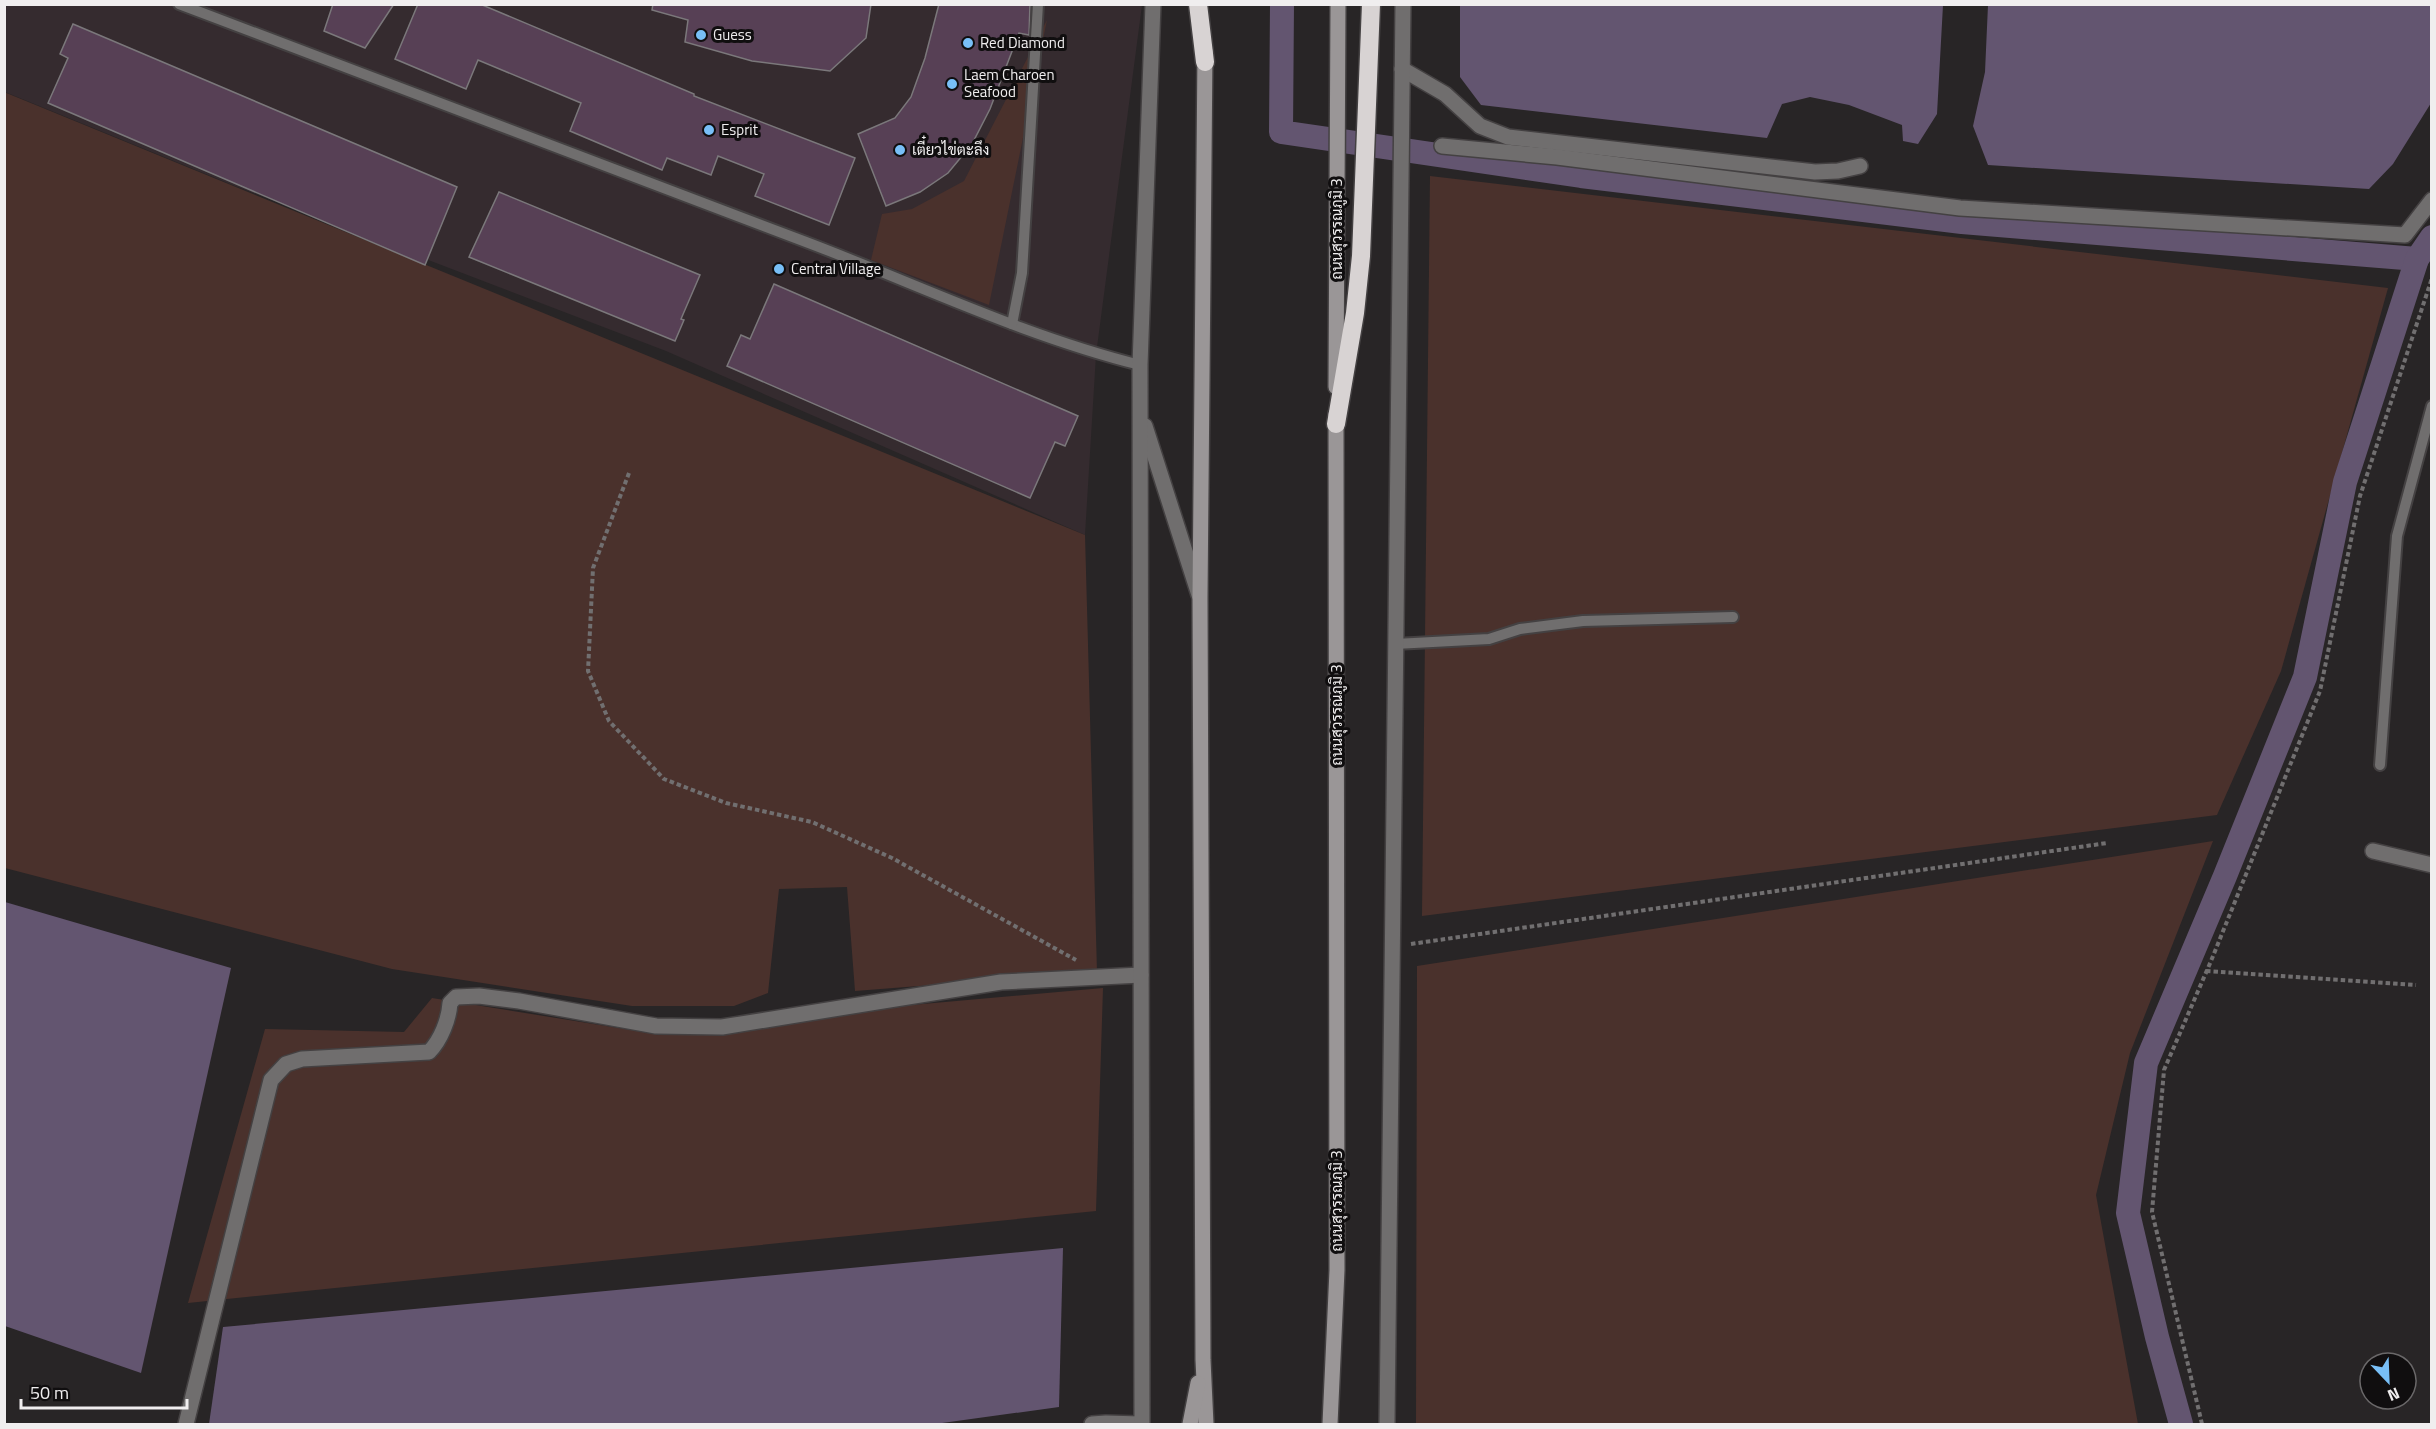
<svg xmlns="http://www.w3.org/2000/svg" width="2436" height="1429" viewBox="0 0 2436 1429" font-family="'Titillium Web',Sarabun,sans-serif">
  <style>
    .built { fill: #352b2f }
    .green { fill: #4a312c }
    .water { fill: #635570 }
    .lines { fill: none; stroke-linecap: round; stroke-linejoin: round }
    .canal { stroke: #635570; stroke-width: 24 }
    .building { fill: #574055; stroke: #7b787b; stroke-width: 1.5 }
    .service-casing { stroke: #444142; stroke-width: 14 }
    .minor-casing { stroke: #444142; stroke-width: 18 }
    .secondary-casing { stroke: #444142; stroke-width: 18 }
    .motorway-casing { stroke: #444142; stroke-width: 21 }
    .path { stroke: #716f70; stroke-width: 4; stroke-dasharray: 4.5 3; stroke-linecap: butt }
    .service { stroke: #706e6e; stroke-width: 10 }
    .minor { stroke: #706e6e; stroke-width: 15 }
    .secondary { stroke: #9a9697; stroke-width: 15 }
    .motorway { stroke: #d8d3d3; stroke-width: 18 }
    .poi-dot { fill: #78bff7; stroke: #100e0f; stroke-width: 2 }
    .labels { text-anchor: middle; stroke-width: 6; stroke-linejoin: round; paint-order: stroke }
    .poi-label { font-size: 15px; fill: #f0eeef; stroke: #100e0f; text-anchor: start }
    .street-label { font-size: 15px; fill: #f0eeef; stroke: #100e0f }
  </style>
  <rect width="100%" height="100%" fill="#282526"/>
  <polygon class="built" points="4,5 1142,5 1096,355 1085,535 666,351 235,186 5,92"/>
  <g class="green">
    <polygon points="1047,20 989,305 871,260 882,214 912,209 964,181"/>
    <polygon points="4,92 1085,535 1097,972 855,991 847,887 779,889 768,993 734,1006 632,1006 392,969 5,868"/>
    <polygon points="1430,176 2388,288 2281,671 2217,815 1422,916"/>
    <polygon points="2213,841 2130,1053 2096,1195 2138,1424 1416,1424 1417,966"/>
    <polygon points="1103,988 1096,1211 188,1303 265,1029 404,1032 432,998 631,1030"/>
  </g>
  <g class="water">
    <polygon points="1460,5 1943,5 1937,114 1918,144 1903,141 1902,125 1849,105 1810,97 1782,104 1767,138 1481,105 1460,77"/>
    <polygon points="1988,5 2431,5 2431,103 2393,164 2369,189 1988,165 1973,126 1985,72"/>
    <polygon points="5,902 231,968 141,1373 5,1326"/>
    <polygon points="1063,1248 1059,1407 935,1424 209,1424 223,1327"/>
  </g>
  <g class="lines">
    <g class="canal">
      <polyline points="1282,4 1281,132 1581,176 1962,222 2417,259"/>
      <polyline points="2181,1424 2157,1337 2128,1213 2146,1063 2225,876 2305,677 2345,482 2417,259 2432,237"/>
    </g>
  </g>
  <g class="building">
    <polygon points="333,4 394,4 365,48 324,31"/>
    <polygon points="418,4 480,4 694,94 694,96 855,158 829,225 755,196 764,174 718,156 711,175 667,158 662,170 570,131 581,103 478,60 466,89 395,59"/>
    <polygon points="653,4 871,4 866,38 830,71 752,61 685,42 688,20 652,10"/>
    <polygon points="939,4 1030,4 1029,35 1019,33 990,109 972,144 948,173 920,192 886,206 858,134 895,118 911,97 925,58"/>
    <polygon points="73,24 457,187 425,265 48,103 68,58 60,54"/>
    <polygon points="499,192 700,275 681,319 684,320 675,341 469,257"/>
    <polygon points="774,284 1078,416 1065,446 1055,442 1030,498 727,366 741,335 750,339"/>
  </g>
  <g class="lines">
    <defs>
      <g id="service">
        <path d="M179,4C388,84 597,162 806,242C917,284 1024,336 1140,365"/>
        <polyline points="1012,324 1022,273 1038,4"/>
        <polyline points="1395,644 1489,639 1520,629 1583,621 1733,617"/>
        <polyline points="2380,765 2397,536 2432,406"/>
      </g>
      <g id="minor">
        <polyline points="1402,69 1445,94 1480,126 1508,137 1815,172 1838,171 1860,166"/>
        <polyline points="1442,146 1557,157 1960,208 2405,235 2432,200"/>
        <polyline points="1145,426 1199,595"/>
        <polyline points="2373,851 2432,865"/>
        <path d="M186,1424L271,1080L286,1064L302,1059L429,1052C441,1040 449,1019 450,1003L456,997L479,996L519,1001L656,1026L722,1027L1001,982L1141,975"/>
        <polyline points="1092,1424 1106,1423 1140,1424"/>
        <polyline points="1142,1424 1140,365 1153,4"/>
        <polyline points="1387,1424 1403,4"/>
      </g>
      <g id="secondary">
        <polyline points="1205,51 1200,598 1203,1360 1206,1424"/>
        <polyline points="1336,387 1338,4"/>
        <polyline points="1190,1424 1198,1383"/>
        <polyline points="1330,1424 1337,1270 1336,414"/>
      </g>
      <g id="motorway">
        <polyline points="1198,4 1205,62"/>
        <polyline points="1336,424 1355,313 1361,256 1371,4"/>
      </g>
    </defs>
    <use href="#service" class="service-casing"/>
    <use href="#minor" class="minor-casing"/>
    <use href="#secondary" class="secondary-casing"/>
    <use href="#motorway" class="motorway-casing"/>
    <g class="path">
      <polyline points="629,473 593,568 588,671 609,721 664,779 726,803 812,822 892,858 1076,960"/>
      <polyline points="1411,944 2107,843"/>
      <polyline points="2206,971 2416,985"/>
      <polyline points="2202,1424 2152,1212 2164,1070 2211,961 2320,691 2360,496 2432,278"/>
    </g>
    <use href="#service" class="service"/>
    <use href="#minor" class="minor"/>
    <use href="#secondary" class="secondary"/>
    <use href="#motorway" class="motorway"/>
  </g>
  <g class="poi-dot">
    <circle cx="701" cy="35" r="6"/>
    <circle cx="968" cy="43" r="6"/>
    <circle cx="952" cy="84" r="6"/>
    <circle cx="709" cy="130" r="6"/>
    <circle cx="900" cy="150" r="6"/>
    <circle cx="779" cy="269" r="6"/>
  </g>
  <g class="labels">
    <g class="poi-label">
      <text x="713" y="40">Guess</text>
      <text x="980" y="48">Red Diamond</text>
      <text x="964" y="80">Laem Charoen<tspan x="964" dy="17">Seafood</tspan></text>
      <text x="721" y="135">Esprit</text>
      <text x="912" y="155">เตี๋ยวไข่ตะลึง</text>
      <text x="791" y="274">Central Village</text>
    </g>
    <g class="street-label">
      <text transform="translate(1337 229) rotate(-90)" y="5">ถนนสุวรรณภูมิ 3</text>
      <text transform="translate(1337 715) rotate(-90)" y="5">ถนนสุวรรณภูมิ 3</text>
      <text transform="translate(1337 1201) rotate(-90)" y="5">ถนนสุวรรณภูมิ 3</text>
    </g>
  </g>
  <rect width="2436" height="1429" fill="none" stroke="#f0eeef" stroke-width="12"/>
  <g transform="translate(2388 1381) rotate(157)"><circle r="28" fill="#100e0f" stroke="#6a6869" stroke-width="1.5"/>
  <path d="M0-4.5L10 22L0 15L-10 22Z" fill="#78bff7"/>
  <text y="-9" font-size="16" font-weight="bold" text-anchor="middle" fill="#f0eeef">N</text>
  </g>
  <path d="M21 1399v9h166v-9" fill="none" stroke="#f0eeef" stroke-width="3"/>
  <text x="30" y="1399" font-size="18" fill="#f0eeef" stroke="#100e0f" stroke-width="4.5" paint-order="stroke">50 m</text>
</svg>
